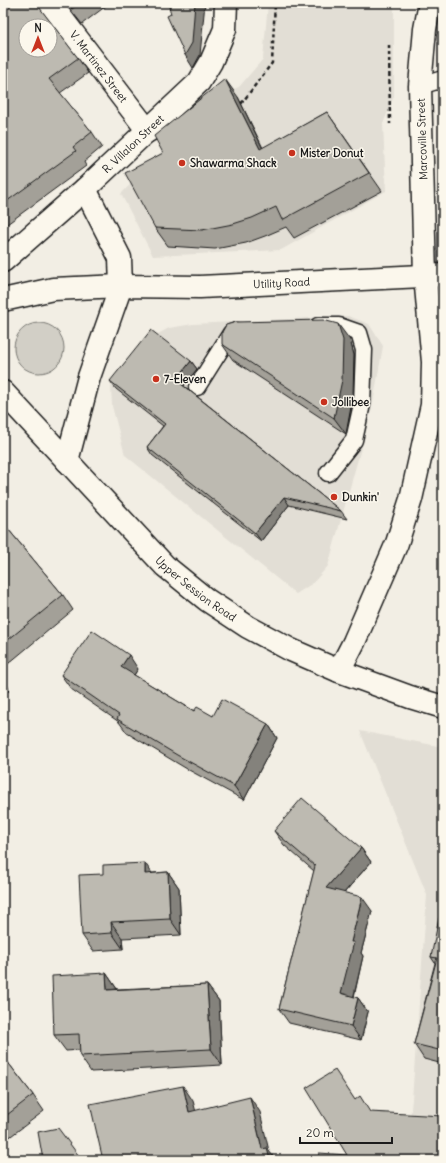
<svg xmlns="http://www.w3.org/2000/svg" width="446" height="1163" viewBox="0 0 446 1163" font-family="Delius,sans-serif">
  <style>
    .built { fill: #e2ded5 }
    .grass { fill: #d2cfc6; stroke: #777671 }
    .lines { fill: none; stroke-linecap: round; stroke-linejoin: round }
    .service-casing { stroke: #1c1c1c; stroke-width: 19 }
    .minor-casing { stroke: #1c1c1c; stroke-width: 25 }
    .primary-casing { stroke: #1c1c1c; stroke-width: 25 }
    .path { stroke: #1c1c1c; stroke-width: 2.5; stroke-dasharray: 4 3; stroke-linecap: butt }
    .service { stroke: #fbf7ec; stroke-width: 16 }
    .minor { stroke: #fbf7ec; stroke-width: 22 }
    .primary { stroke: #fbf7ec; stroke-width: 22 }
    .wall { fill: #a3a098; stroke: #1c1c1c }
    .shaded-wall { fill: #84827c; stroke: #1c1c1c }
    .building { fill: #bdbab1; stroke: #1c1c1c; fill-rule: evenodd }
    .poi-dot { fill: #c8321e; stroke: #fbf7ec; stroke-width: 1.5 }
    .labels { text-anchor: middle; stroke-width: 3; stroke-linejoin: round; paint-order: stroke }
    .street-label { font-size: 11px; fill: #1c1c1c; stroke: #fbf7ec }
    .poi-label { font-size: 11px; font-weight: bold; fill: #1c1c1c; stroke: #fbf7ec; text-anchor: start }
  </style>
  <rect width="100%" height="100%" fill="#f2eee4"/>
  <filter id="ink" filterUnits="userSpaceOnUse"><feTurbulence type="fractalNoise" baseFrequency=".025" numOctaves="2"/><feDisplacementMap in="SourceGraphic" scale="8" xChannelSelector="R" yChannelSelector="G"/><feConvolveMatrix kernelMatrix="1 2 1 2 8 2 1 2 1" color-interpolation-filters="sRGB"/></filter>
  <g filter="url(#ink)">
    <g class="built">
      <polygon points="268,3 394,3 394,96 383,124 386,191 281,250 153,256 121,194 214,97 239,87 263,59"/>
      <polygon points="348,316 369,324 383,346 372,409 328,566 313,583 296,594 125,455 112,406 111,386 145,341 169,328 193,324"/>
      <polygon points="360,731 443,747 443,1160 406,1160 412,1099 427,895"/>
    </g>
    <circle class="grass" cx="39" cy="348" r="25"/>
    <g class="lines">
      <defs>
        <g id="service">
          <polyline points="420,86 443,79"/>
          <polyline points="318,326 339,326 359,333 364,350 362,404 354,440 328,473"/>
          <polyline points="197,387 231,333 237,331"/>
        </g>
        <g id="minor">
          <path id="s1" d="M50,3L148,131"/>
          <path id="s2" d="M3,261L85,189L199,82L211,62L225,29L226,3"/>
          <path id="s3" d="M3,300L53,289L121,286L200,287L443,275"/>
          <polyline points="67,461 89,377 121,286 120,258 85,189"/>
          <polyline points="339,671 354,642 397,543 411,499 432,405 433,362 425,276 420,86 425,29 430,3"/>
        </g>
        <g id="primary">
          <path id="s4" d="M3,392L165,566L207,600L248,627L291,650L339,671L410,697L443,707"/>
        </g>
      </defs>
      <use href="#service" class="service-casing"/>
      <use href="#minor" class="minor-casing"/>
      <use href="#primary" class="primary-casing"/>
      <g class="path">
        <polyline points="389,45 390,124"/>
        <polyline points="241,104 272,63 275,3"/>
      </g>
      <use href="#service" class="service"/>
      <use href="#minor" class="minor"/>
      <use href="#primary" class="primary"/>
    </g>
    <g class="wall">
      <polygon points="65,3 110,3 82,24"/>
      <polygon points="3,11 78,58 88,73 60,93 92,132 102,147 84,162 86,166 3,227"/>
      <polygon points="238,97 263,148 327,112 382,191 294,238 286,227 265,236 246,243 215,249 168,246 155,228 163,153"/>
      <polygon points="350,340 354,355 353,396 346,434 233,360 222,344"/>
      <polygon points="191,361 197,369 184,386 341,511 347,519 289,505 261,541 152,455 147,447 163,426 116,389 110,381"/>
      <polygon points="3,523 63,595 73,610 3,668"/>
      <polygon points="138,669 134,675 194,711 213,716 268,724 277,738 244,800 187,769 127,733 119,722 71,689 61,675"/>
      <polygon points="3,670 9,691 3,693"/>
      <polygon points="274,831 361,848 371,862 344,893 372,911 361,953 363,956 354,997 358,998 368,1012 361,1040 289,1023 279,1009 314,871 284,845"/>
      <polygon points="168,872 179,888 181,935 122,938 123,949 93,951 82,935 152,873"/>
      <polygon points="443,919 443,1064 424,1059 414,1044 435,963 431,957"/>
      <polygon points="106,973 117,989 207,985 219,1001 222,1065 91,1072 80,1056 80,1050 66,1051 54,1035"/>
      <polygon points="3,1056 33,1095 44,1111 3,1142"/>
    </g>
    <g class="shaded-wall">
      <polygon points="195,3 205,3 200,55 193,68 185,55"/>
      <polygon points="225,79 238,97 272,168 260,149"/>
      <polygon points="338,324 350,340 354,355 353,396 346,434 334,418"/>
      <polygon points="191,361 197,369 182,388 176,380"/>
      <polygon points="284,497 289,505 261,541 255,533"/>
      <polygon points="129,655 138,669 130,681 121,667"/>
      <polygon points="3,670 9,691 3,682"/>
      <polygon points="268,724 277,738 244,800 234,786"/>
      <polygon points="361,848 371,862 336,902 326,888"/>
      <polygon points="145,863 156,879 145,874"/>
      <polygon points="168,872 179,888 181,935 170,919"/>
      <polygon points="362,897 372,911 361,953 363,956 351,1008 341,993 351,942"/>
      <polygon points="111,922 122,938 123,949 112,933"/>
      <polygon points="106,973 117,989 107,990"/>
      <polygon points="207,985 219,1001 222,1065 211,1049"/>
      <polygon points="358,998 368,1012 361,1040 351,1026"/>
      <polygon points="183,1086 193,1101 200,1127 189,1112"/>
      <polygon points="250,1097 260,1112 269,1151 276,1160 270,1160 262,1149"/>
    </g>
    <g class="building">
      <path d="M14,3H36L78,58L49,79L92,132L73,147L76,151L3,204V11ZM26,26H50V50H26Z"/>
      <polygon points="67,3 80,3 72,9"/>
      <polygon points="168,3 195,3 192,43 185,55 167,16 171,14"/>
      <polygon points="225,79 260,149 327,112 369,173 282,220 276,207 252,218 233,224 202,230 155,228 125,173 163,153 154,136"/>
      <polygon points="323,320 338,324 343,340 342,380 334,418 222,344 222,332 226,325 236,322"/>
      <polygon points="151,330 191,361 176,380 341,511 284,497 255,533 147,447 165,424 110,381"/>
      <polygon points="3,523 63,595 3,644"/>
      <polygon points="92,630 129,655 121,667 194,711 197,707 213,716 222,699 268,724 234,786 177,755 117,719 119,715 61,675"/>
      <polygon points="302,798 361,848 326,888 362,897 351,942 354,942 341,993 358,998 351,1026 279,1009 315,866 274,831"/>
      <polygon points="145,863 145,874 168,872 170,919 111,922 112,933 82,935 79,875 103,874 103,865"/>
      <polygon points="439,918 443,919 443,1051 414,1044 437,958 431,957"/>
      <polygon points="106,973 107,990 207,985 211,1049 80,1056 79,1034 54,1035 52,976"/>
      <polygon points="3,1056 33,1095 3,1118"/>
      <polygon points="335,1070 355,1100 360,1096 370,1112 443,1116 443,1160 318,1160 319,1153 347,1155 306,1088"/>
      <polygon points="183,1086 189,1112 250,1097 262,1149 267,1148 270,1160 103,1160 90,1104"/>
      <polygon points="58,1128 82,1160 43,1160 38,1132"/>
    </g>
  </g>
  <g class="poi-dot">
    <circle cx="292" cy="153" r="4"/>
    <circle cx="182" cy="163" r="4"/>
    <circle cx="156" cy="379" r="4"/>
    <circle cx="324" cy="402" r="4"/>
    <circle cx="334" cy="497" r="4"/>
  </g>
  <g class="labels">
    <g class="street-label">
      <text dy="4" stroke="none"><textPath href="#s1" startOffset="80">V. Martinez Street</textPath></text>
      <text transform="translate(422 139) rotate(-92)" y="4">Marcoville Street</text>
      <text dy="4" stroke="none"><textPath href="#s2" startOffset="175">R. Villalon Street</textPath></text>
      <text dy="4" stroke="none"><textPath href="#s3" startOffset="280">Utility Road</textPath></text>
      <text dy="4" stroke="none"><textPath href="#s4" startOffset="276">Upper Session Road</textPath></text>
    </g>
    <g class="poi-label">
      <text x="300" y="157">Mister Donut</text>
      <text x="190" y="167">Shawarma Shack</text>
      <text x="164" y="383">7-Eleven</text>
      <text x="332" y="406">Jollibee</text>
      <text x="342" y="501">Dunkin'</text>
    </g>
  </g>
  <rect width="446" height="1163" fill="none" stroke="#fbf7ec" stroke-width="16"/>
  <rect x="8" y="8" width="430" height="1147" fill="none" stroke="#1c1c1c" stroke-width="1.5" filter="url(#ink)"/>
  <g transform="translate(38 38)"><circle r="19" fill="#fbf7ec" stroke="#a29f99"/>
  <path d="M0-3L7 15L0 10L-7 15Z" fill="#c8321e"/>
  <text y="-6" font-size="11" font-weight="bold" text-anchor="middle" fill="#1c1c1c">N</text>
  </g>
  <path d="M300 1137v6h92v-6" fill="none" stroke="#1c1c1c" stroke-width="2"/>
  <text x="306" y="1137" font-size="12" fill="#1c1c1c" stroke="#fbf7ec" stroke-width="3" paint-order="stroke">20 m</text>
</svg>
